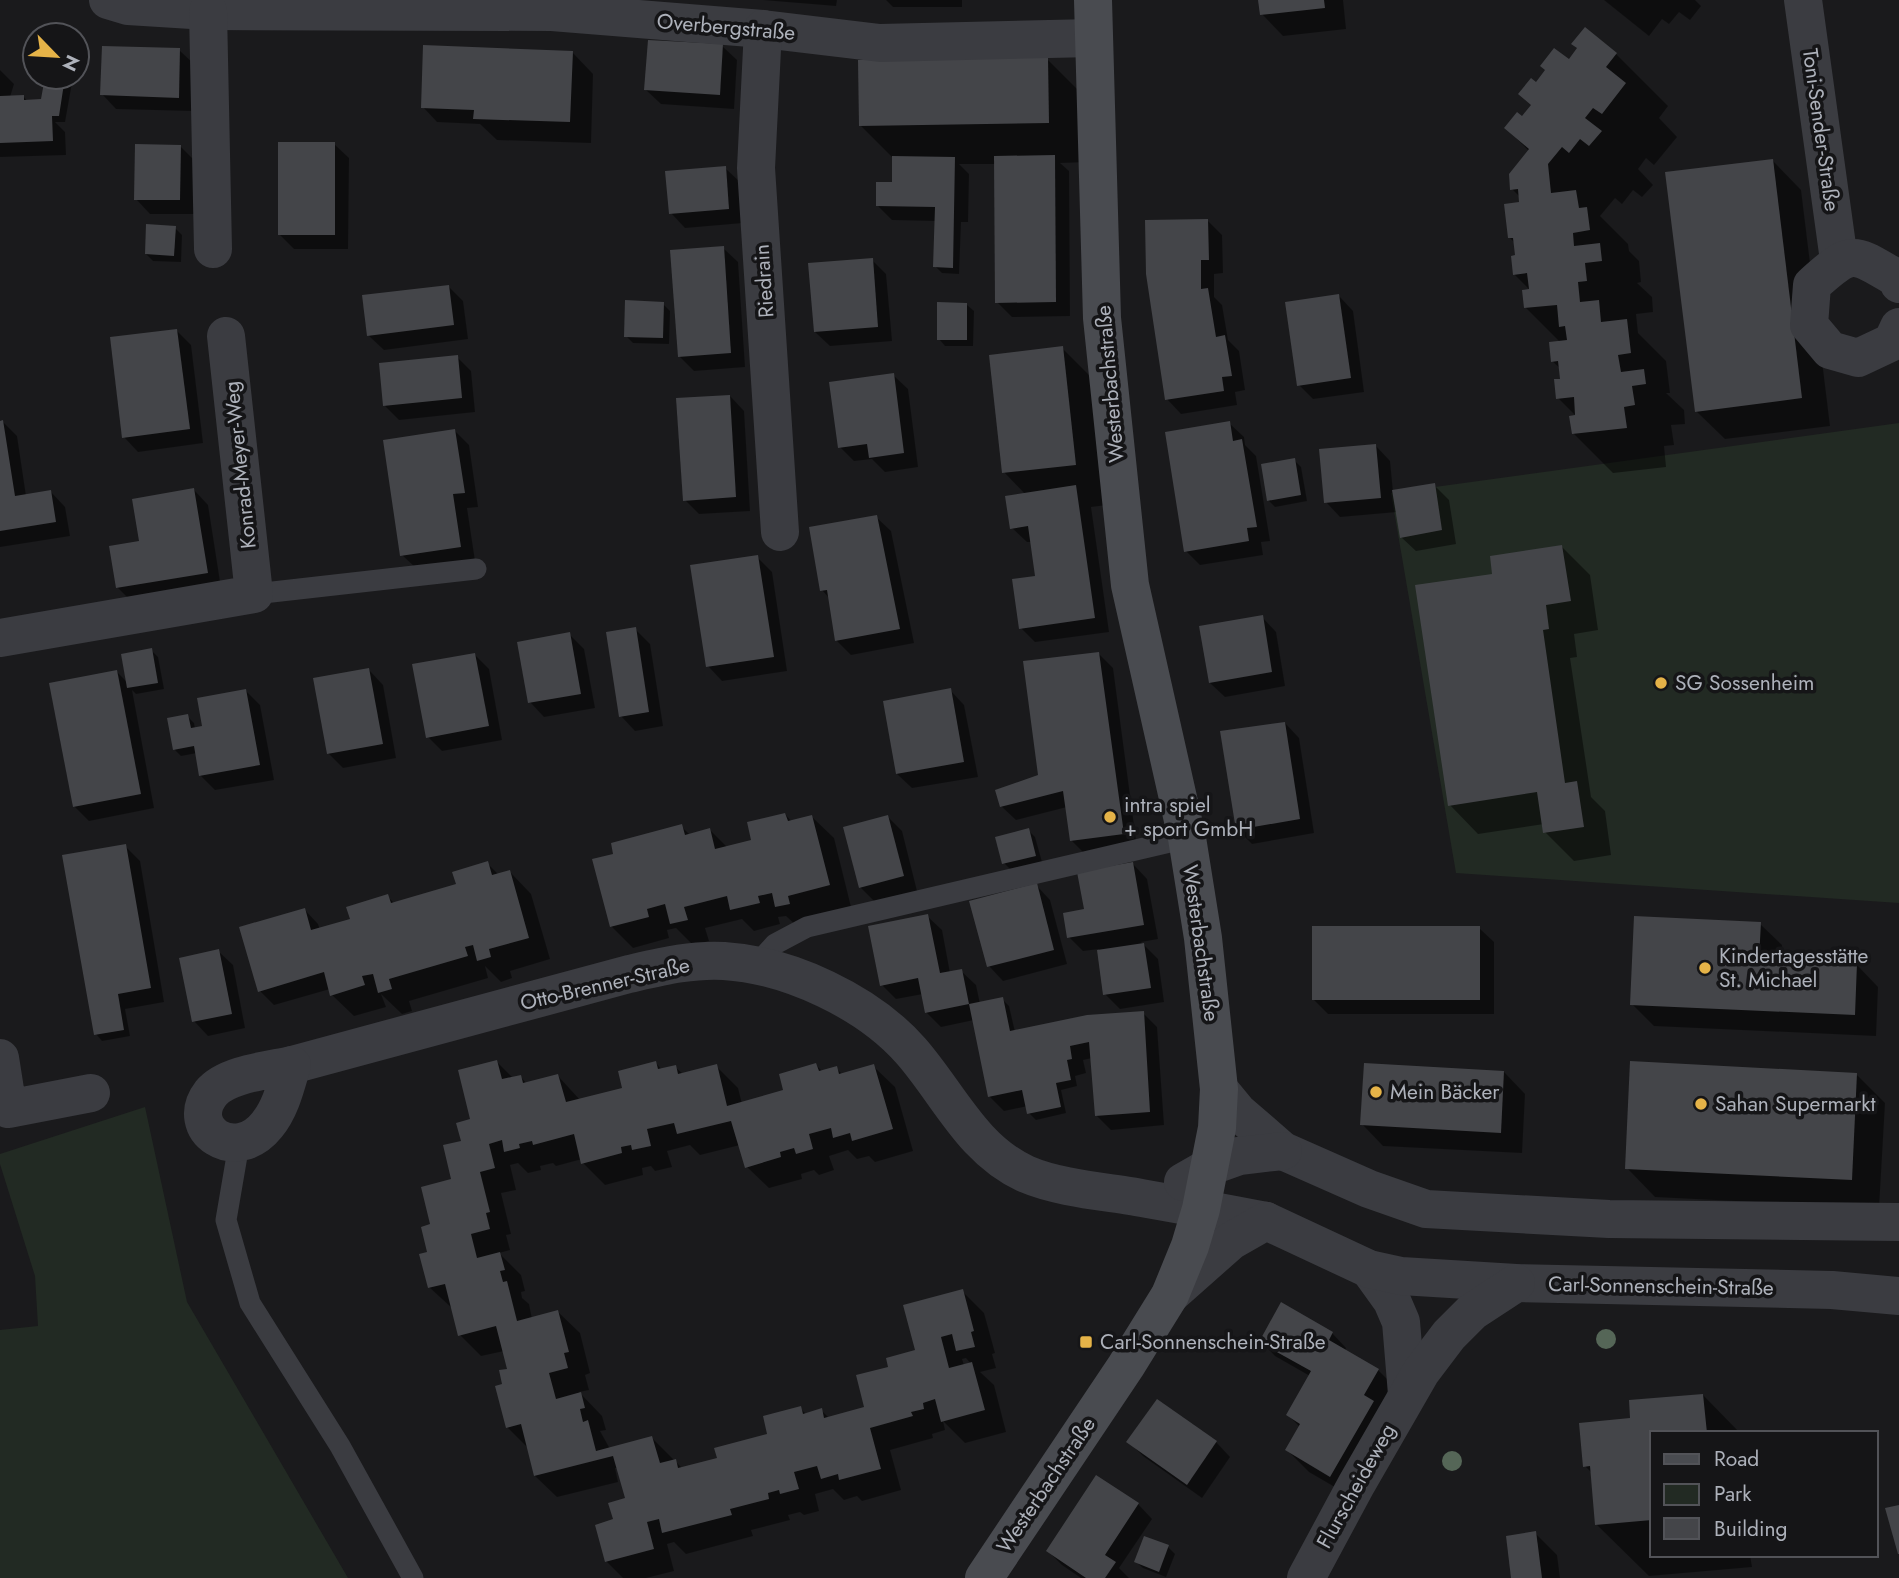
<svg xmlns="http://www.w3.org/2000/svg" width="1899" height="1578" viewBox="0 0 1899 1578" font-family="Jost,sans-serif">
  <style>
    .green { fill: #222a23 }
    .shadow { fill: #0007; fill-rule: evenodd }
    .building { fill: #444549 }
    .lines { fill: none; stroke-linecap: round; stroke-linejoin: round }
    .service { stroke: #3b3c41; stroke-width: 21 }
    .minor { stroke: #3b3c41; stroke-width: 38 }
    .secondary { stroke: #494b50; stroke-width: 38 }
    .tree { fill: #556657 }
    .poi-dot { fill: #e5b348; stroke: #151517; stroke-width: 2.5 }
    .labels { text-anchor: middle; stroke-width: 7; stroke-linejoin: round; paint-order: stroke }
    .street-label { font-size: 21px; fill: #adb1ba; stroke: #151517 }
    .poi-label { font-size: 21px; fill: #adb1ba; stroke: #151517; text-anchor: start }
  </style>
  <rect width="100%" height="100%" fill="#1a1a1c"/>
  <g class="green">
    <polygon points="1899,423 1899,903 1456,873 1391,493"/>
    <polygon points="145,1107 187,1302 348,1578 0,1578 0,1330 38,1326 35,1276 0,1164 0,1154"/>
  </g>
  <g class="shadow">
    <polygon points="763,0 837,0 836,6"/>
    <polygon points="886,0 962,0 962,7 893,7"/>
    <polygon points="1260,0 1343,0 1346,29 1283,36 1262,14"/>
    <polygon points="1604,0 1695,0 1701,6 1690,20 1679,12 1669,24 1662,19 1649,36"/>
    <polygon points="1585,30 1616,54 1668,106 1659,118 1677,137 1654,165 1646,158 1638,169 1653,185 1642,197 1633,190 1622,204 1615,198 1600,216 1628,244 1629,251 1639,261 1641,282 1637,283 1652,297 1653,312 1636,314 1638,333 1666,361 1670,393 1666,393 1684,410 1685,424 1671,425 1674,445 1664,446 1666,467 1613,473 1573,433 1576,416 1558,398 1562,381 1561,369 1552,361 1561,343 1526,308 1531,291 1514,274 1517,257 1515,243 1510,238 1521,203 1520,197 1512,189 1529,151 1506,128 1523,119 1533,106 1536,84 1569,62 1579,49"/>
    <polygon points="722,46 737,60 734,109 661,104 646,90"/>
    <polygon points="179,50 194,64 193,111 116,109 102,94"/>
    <polygon points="572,52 593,74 591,143 497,140 480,124 437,122 423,107"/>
    <polygon points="1047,59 1087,99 1088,162 1060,163 1069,171 1070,316 1012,317 997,302 996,164 959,164 969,174 968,222 961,222 959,274 942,273 935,266 936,221 892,220 878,206 894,184 894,159 860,125"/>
    <polygon points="0,70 14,84 10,97 24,97 28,102 43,101 46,82 37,77 73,77 65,122 55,122 65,132 66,155 0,157"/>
    <polygon points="334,144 349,158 348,249 294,249 279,234"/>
    <polygon points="180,146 195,161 194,214 150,214 136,199"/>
    <polygon points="1773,161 1801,190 1830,426 1725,439 1696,411"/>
    <polygon points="725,168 740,182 743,223 685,228 671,213"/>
    <polygon points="1208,221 1222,235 1223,273 1214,274 1214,297 1222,305 1228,340 1239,351 1245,390 1235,392 1237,405 1181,414 1167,399"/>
    <polygon points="175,228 182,235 181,262 153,261 146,254"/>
    <polygon points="723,248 738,262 745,367 694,371 679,356"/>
    <polygon points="872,260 886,274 892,341 830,346 815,332"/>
    <polygon points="449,287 463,301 468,339 384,350 369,336"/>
    <polygon points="1339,296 1353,311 1364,392 1313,399 1299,385"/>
    <polygon points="663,304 670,311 669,344 633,343 626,336"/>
    <polygon points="967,305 974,311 973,346 945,346 939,339"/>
    <polygon points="176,330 191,345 203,443 138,452 124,437"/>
    <polygon points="1062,348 1102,388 1115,504 1091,507 1109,632 1035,642 1021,628 1037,577 1032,542 1027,542 1012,528 1026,495 1004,472"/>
    <polygon points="457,357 471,371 475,412 399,420 385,406"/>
    <polygon points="893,375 908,389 918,467 885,472 872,459 854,461 840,447"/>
    <polygon points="730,396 744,411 750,511 699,514 685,500"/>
    <polygon points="0,422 3,422 17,436 26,496 51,492 65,507 70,536 0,547"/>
    <polygon points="1229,423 1244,437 1245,445 1256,456 1270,541 1261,542 1263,555 1200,565 1186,551"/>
    <polygon points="454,430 469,445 478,507 467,508 475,561 417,569 402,555"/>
    <polygon points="1376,446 1390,461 1393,492 1434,485 1449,500 1456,544 1416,551 1401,537 1397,512 1340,517 1326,502"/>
    <polygon points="1294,460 1301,467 1307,501 1275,507 1268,500"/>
    <polygon points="194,490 208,505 221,588 132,602 117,587 141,542"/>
    <polygon points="876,517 891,531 914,643 851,655 837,641 830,599 822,590"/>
    <polygon points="1562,547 1590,575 1598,630 1574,634 1577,657 1570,658 1591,797 1605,811 1611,855 1574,861 1545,832 1544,824 1478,834 1450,805 1494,575"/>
    <polygon points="757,557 772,572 787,671 722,681 708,666"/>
    <polygon points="1262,617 1276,632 1285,686 1225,697 1210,683"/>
    <polygon points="635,629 650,644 663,726 635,731 621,716"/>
    <polygon points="569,634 584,649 595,708 544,717 530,702"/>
    <polygon points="151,650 158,657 164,689 136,694 132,690 154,808 89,821 74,806 117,672 128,683"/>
    <polygon points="474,654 489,669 502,740 442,751 428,737"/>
    <polygon points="1099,654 1113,668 1137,848 1086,855 1072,841 1067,807 1016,820 1001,806 1040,776"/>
    <polygon points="369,670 383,685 396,758 343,768 328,753"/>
    <polygon points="950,690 964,705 978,777 912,788 897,774"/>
    <polygon points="246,691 260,705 274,780 215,790 201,776 197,753 181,756 175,750 187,716 194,723 195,729 204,727"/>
    <polygon points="1285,723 1299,738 1314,833 1252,844 1237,829"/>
    <polygon points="785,814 792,822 812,817 834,838 851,907 799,928 786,916 778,917 780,924 754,931 742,919 705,928 709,941 693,945 676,928 667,930 669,938 633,948 611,926 615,855 681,826 690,835 710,830 728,848 753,841"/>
    <polygon points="888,817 902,831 917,891 875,902 860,887"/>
    <polygon points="1028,830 1035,837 1042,862 1011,870 1004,863"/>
    <polygon points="125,846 140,861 164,1002 125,1009 130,1036 102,1041 96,1034"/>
    <polygon points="487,863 499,875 510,872 531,894 550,959 510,971 512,978 501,982 485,966 488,978 409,1001 412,1011 402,1014 381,994 386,1007 354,1016 332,995 330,989 274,1005 260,991 304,909 318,924 320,930 352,920 387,896 395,904 458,885"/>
    <polygon points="1133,864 1147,879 1158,939 1141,942 1158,959 1164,1002 1120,1009 1105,994 1099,949 1083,951 1069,937 1086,911"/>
    <polygon points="1036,885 1050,900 1067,964 1003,981 989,966"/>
    <polygon points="927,916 942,930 950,973 961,971 976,985 980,1004 1002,999 1009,1006 1015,1032 1143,1013 1157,1027 1164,1125 1111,1130 1096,1115 1092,1058 1083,1060 1086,1073 1075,1076 1077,1086 1061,1090 1066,1113 1036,1120 1029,1113 1028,1106 1004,1111 990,1097 974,1020 941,1027 926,1012 923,994 896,999 882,985"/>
    <polygon points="1760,924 1782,945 1781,962 1857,965 1878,987 1876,1036 1654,1026 1632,1004"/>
    <polygon points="1479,928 1494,942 1494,1014 1328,1014 1314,1000"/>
    <polygon points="218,951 233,965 245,1028 208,1036 194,1021"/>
    <path d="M497,1062L513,1078L520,1076L527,1084L558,1076L581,1101L624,1090L656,1063L662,1070L675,1067L683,1074L716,1066L738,1088L742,1104L786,1091L816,1065L823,1072L836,1068L843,1075L873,1066L895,1087L913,1151L875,1162L869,1156L857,1159L848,1150L829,1156L834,1170L819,1175L814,1170L801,1174L802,1179L769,1188L747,1167L740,1145L700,1155L690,1145L667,1151L672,1167L655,1171L651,1166L642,1168L643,1175L605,1185L583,1163L582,1159L556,1166L553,1163L540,1166L541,1170L528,1173L518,1163L510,1165L516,1190L501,1193L511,1234L506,1235L510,1250L499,1253L521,1275L525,1291L521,1292L522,1298L529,1304L532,1319L558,1312L580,1333L590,1373L585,1375L589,1390L579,1392L602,1416L606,1430L600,1431L610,1449L652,1438L683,1469L719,1459L770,1435L800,1408L806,1414L821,1410L829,1418L866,1409L890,1368L917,1351L962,1291L984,1313L995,1353L992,1354L996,1368L980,1372L994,1385L1006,1432L965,1443L943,1421L945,1430L932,1434L933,1438L890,1450L901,1490L862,1501L857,1496L844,1500L833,1489L815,1494L819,1511L804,1515L800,1512L788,1515L790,1520L751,1530L753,1536L686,1554L674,1542L667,1544L674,1571L646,1578H623L606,1561L615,1521L627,1499L618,1468H615L618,1482L557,1497L535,1476L528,1448L507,1427L504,1386L509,1370L504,1351L481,1356L460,1335L453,1309L429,1287V1253L432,1226L454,1181L463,1142ZM966,1358L971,1364L964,1365L962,1359Z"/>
    <polygon points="1504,1072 1525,1094 1522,1153 1383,1146 1362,1124"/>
    <polygon points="1856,1074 1885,1103 1879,1208 1655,1197 1627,1168"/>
    <polygon points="1332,1333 1346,1348 1345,1351 1378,1370 1400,1392 1352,1497 1309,1472 1287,1450 1300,1427 1288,1415 1310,1376 1275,1356 1261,1341"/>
    <polygon points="1703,1395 1740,1433 1652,1433 1652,1555 1750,1555 1752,1567 1649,1576 1596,1524 1592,1473 1585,1466 1632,1419"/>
    <polygon points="1129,1442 1216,1442 1230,1457 1202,1498 1143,1456"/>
    <polygon points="1138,1504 1152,1519 1119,1568 1129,1578 1081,1578 1062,1565 1048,1551"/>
    <polygon points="1535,1533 1557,1555 1560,1578 1513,1578"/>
    <polygon points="1145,1538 1168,1547 1175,1554 1166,1577 1143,1568 1136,1562"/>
  </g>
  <g class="building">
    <polygon points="1258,0 1324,0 1325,8 1260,15"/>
    <polygon points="1585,27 1617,53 1606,67 1626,83 1602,114 1593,108 1585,118 1602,131 1589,146 1580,139 1569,153 1562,147 1548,164 1551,193 1576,190 1579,208 1587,207 1590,230 1573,233 1574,246 1600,243 1602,261 1585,263 1587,281 1578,282 1580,302 1599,300 1601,322 1627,319 1631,353 1618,355 1621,372 1644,369 1646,384 1632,386 1635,405 1624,407 1627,428 1572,434 1569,416 1575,415 1574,397 1556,399 1554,379 1560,379 1558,361 1551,362 1549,342 1567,340 1565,326 1559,327 1557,305 1524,308 1522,290 1529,289 1527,273 1513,275 1511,256 1515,255 1513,238 1508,238 1504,204 1519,202 1518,189 1510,190 1509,174 1529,149 1504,128 1517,112 1522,116 1531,105 1518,94 1531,78 1536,82 1545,70 1540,66 1554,48 1569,59 1577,48 1571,44"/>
    <polygon points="648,40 723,44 720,95 644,90"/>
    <polygon points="423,45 573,51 570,122 473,119 474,110 421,108"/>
    <polygon points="102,46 180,48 179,98 100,95"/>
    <polygon points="1048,57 1049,123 859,126 858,60"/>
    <polygon points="45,77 65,77 59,116 52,116 53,141 0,143 0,96 24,95 24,100 41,99"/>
    <rect x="278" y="142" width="57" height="93"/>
    <polygon points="135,144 181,145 180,200 134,200"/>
    <polygon points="1055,155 1056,302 995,303 994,156"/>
    <polygon points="892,156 955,157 953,268 933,267 935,207 876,206 876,182 892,182"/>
    <polygon points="1773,159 1802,398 1695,412 1665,172"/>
    <polygon points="726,166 729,209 669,214 665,171"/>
    <polygon points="1208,219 1209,260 1201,260 1201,289 1208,288 1216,337 1225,335 1232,376 1222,377 1224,391 1165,400 1146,274 1145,220"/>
    <polygon points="146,224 176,226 174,256 145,254"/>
    <polygon points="724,246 731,353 678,357 670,250"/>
    <polygon points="873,258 878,327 814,332 808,263"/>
    <polygon points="449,285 454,325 367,336 362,295"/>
    <polygon points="1339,294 1351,378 1297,386 1285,302"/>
    <polygon points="625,300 664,302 663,338 624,337"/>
    <polygon points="937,302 967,303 967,340 937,340"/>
    <polygon points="177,329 190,429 122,438 110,337"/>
    <polygon points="1063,346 1076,465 1002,473 989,355"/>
    <polygon points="458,355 462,398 383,406 379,363"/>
    <polygon points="894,373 904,453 869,458 867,444 838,448 829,382"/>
    <polygon points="730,395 736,497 683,501 676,398"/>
    <polygon points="3,420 15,496 51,490 56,522 0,531 0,421"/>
    <polygon points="1230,421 1233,441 1242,439 1257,527 1247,528 1249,541 1184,552 1165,432"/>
    <polygon points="455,429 465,493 453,494 461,547 400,556 383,440"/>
    <polygon points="1376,444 1381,498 1324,503 1319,449"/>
    <polygon points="1295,458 1301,495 1267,501 1261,464"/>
    <polygon points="1435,483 1442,530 1400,538 1392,490"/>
    <polygon points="1076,485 1095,618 1019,629 1012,579 1035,576 1028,526 1010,529 1005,496"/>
    <polygon points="194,488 208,573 116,588 109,546 139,541 132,499"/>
    <polygon points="877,515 900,629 835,641 827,590 820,591 809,527"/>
    <polygon points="1562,545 1571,601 1546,605 1549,629 1543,630 1565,783 1577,781 1584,827 1543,833 1537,792 1448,806 1415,585 1492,574 1490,556"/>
    <polygon points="758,555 774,657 706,667 690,565"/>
    <polygon points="1263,615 1272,672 1209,683 1199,626"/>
    <polygon points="636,627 649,712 619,717 606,632"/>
    <polygon points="570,632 581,694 528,703 517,642"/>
    <polygon points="152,648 158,683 127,688 121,654"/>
    <polygon points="1099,652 1124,834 1070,841 1063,791 1000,807 995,790 1038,775 1023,661"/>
    <polygon points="475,653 489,726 426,738 412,664"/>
    <polygon points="369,668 383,744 327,754 313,678"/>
    <polygon points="117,670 141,794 73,807 49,683"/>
    <polygon points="951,688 964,762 896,774 883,701"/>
    <polygon points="246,689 260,765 199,776 194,746 173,750 167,718 188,714 191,728 202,726 197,698"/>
    <polygon points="1285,722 1300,819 1236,830 1220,731"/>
    <polygon points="785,813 788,821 812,815 830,885 788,896 790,904 775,907 772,893 758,896 760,903 730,910 727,896 684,907 688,920 670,924 665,904 647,909 649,917 610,927 592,859 613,854 611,843 682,824 685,835 710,828 715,849 751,840 747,822"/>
    <polygon points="888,815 904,876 859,888 843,827"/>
    <polygon points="1029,828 1036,856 1002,864 995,837"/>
    <polygon points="126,844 151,988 118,994 124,1030 94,1035 62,855"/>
    <polygon points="488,861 492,875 510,870 529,938 489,949 491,957 477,961 473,945 465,947 468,956 389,979 392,989 378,993 373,974 362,976 365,985 330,996 324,972 258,992 239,927 305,908 311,930 350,919 346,907 388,894 391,903 456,884 452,872"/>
    <polygon points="1133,862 1144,925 1067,938 1063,913 1084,909 1077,872"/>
    <polygon points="1037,883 1054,950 987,967 969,901"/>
    <polygon points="928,914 940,973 962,969 969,1004 925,1013 918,978 880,986 868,926"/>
    <polygon points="1634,916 1761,922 1759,959 1857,963 1855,1015 1630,1005"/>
    <rect x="1312" y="926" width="168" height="74"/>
    <polygon points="1144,943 1151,988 1103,995 1097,950"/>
    <polygon points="219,949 232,1014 192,1022 179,958"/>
    <polygon points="1003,997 1010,1031 1087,1015 1144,1011 1150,1112 1095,1116 1089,1042 1070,1046 1072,1059 1067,1060 1071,1080 1056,1083 1061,1107 1027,1114 1022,1090 988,1097 969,1004"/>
    <polygon points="497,1060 502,1079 521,1075 523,1083 558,1074 566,1102 622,1088 618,1071 656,1061 658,1069 676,1065 678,1074 717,1064 727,1106 783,1090 779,1074 816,1063 819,1071 837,1066 839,1074 874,1064 893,1129 852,1141 850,1133 833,1138 831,1128 809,1134 813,1149 796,1154 794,1148 780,1152 781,1157 745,1168 731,1121 677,1134 674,1123 647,1129 651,1146 632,1150 631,1145 621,1147 622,1153 581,1164 574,1134 533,1145 532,1141 519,1144 520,1148 504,1152 502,1140 489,1144 495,1168 480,1172 490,1212 486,1213 490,1229 471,1234 477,1258 500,1252 505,1270 500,1271 503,1282 507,1281 517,1321 558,1310 569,1352 564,1353 568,1368 549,1373 556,1399 581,1392 585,1408 580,1409 583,1422 588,1420 596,1451 652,1436 660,1463 676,1459 678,1468 717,1458 714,1448 767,1434 763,1416 801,1406 803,1414 822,1408 824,1418 864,1407 856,1375 888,1367 886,1358 915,1350 903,1305 963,1289 974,1331 971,1332 975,1347 956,1351 952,1334 941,1337 949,1368 972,1362 985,1410 941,1422 935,1399 923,1403 924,1409 911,1412 913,1416 870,1428 881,1469 839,1480 838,1474 821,1479 817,1466 794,1472 799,1489 780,1494 779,1490 768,1493 769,1499 730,1509 732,1515 662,1533 659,1519 647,1522 654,1549 605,1562 595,1525 613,1519 608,1503 625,1498 613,1456 534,1476 521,1424 506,1428 495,1386 502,1384 499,1370 507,1369 496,1326 458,1336 445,1284 428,1288 419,1254 427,1252 421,1227 430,1224 421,1187 451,1179 443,1145 461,1141 456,1123 470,1119 458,1070"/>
    <polygon points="1630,1061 1857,1073 1852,1180 1625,1169"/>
    <polygon points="1364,1063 1504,1071 1501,1133 1360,1125"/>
    <polygon points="1281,1302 1333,1332 1329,1340 1379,1369 1364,1395 1374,1401 1330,1477 1285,1450 1300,1424 1286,1415 1311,1371 1259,1342"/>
    <polygon points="1703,1394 1707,1433 1652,1433 1652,1520 1595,1525 1590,1466 1583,1467 1579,1423 1630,1418 1629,1400"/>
    <polygon points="1157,1399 1217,1441 1187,1485 1126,1442"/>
    <polygon points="1096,1475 1139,1503 1105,1555 1116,1562 1105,1578 1086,1578 1046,1551"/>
    <polygon points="1899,1505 1899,1554 1898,1554 1885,1508"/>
    <polygon points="1536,1531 1542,1578 1511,1578 1506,1536"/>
    <polygon points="1144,1536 1169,1545 1159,1572 1134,1562"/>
  </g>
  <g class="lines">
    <g class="service">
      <polyline points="254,594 476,569"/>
      <polyline points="756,965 775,944 807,927 1187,838"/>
      <polyline points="239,1144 226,1220 250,1303 340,1446 413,1578"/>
    </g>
    <g class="minor">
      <polyline points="108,0 128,6 208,11 552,12 763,29 880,43 1093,38"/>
      <polyline points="1803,0 1839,260"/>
      <polyline points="208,11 213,249"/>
      <polyline points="763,29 756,168 780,532"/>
      <path d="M1899,284L1898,279C1852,252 1853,248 1812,285L1809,325L1830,350L1858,358L1892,342L1899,327"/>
      <polyline points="0,638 254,594 226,336"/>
      <polyline points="0,1058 8,1109 91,1093"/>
      <path d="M292,1065L629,974C660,967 692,959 724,961C789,965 868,1002 911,1051C948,1093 972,1150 1026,1174C1056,1187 1098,1191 1130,1196C1175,1204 1221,1212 1266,1221"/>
      <path d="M292,1065C286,1085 281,1108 267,1125C235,1165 183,1129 211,1093C226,1074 270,1070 292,1065Z"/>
      <polyline points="1219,1089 1238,1112 1283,1151 1369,1189 1426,1209 1609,1219 1899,1222"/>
      <polyline points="1183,1182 1211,1166 1239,1156 1283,1151"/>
      <polyline points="1369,1269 1392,1301 1401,1322 1407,1394"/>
      <polyline points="1170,1295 1231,1241 1266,1221 1369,1269 1401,1276 1516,1283 1832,1290 1899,1296"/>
      <polyline points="1306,1578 1356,1485 1421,1372 1449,1335 1472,1312 1516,1283"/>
    </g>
    <polyline class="secondary" points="984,1578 1126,1366 1170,1295 1190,1246 1201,1209 1217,1128 1219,1089 1203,938 1187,838 1130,585 1102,318 1093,0"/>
  </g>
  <g class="tree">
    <circle cx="1606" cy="1339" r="10"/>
    <circle cx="1452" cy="1461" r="10"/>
  </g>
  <g class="poi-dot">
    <circle cx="1661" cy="683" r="7"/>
    <circle cx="1110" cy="817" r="7"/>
    <circle cx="1705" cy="968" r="7"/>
    <circle cx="1376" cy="1092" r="7"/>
    <circle cx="1701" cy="1104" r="7"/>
    <rect x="1079" y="1335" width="14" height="14" rx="3.5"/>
  </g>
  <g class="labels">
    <g class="street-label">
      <text transform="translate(726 27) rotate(5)" y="7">Overbergstraße</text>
      <text transform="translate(1821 130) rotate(82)" y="7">Toni-Sender-Straße</text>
      <text transform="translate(764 281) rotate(-94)" y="7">Riedrain</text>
      <text transform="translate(1110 384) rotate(-95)" y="7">Westerbachstraße</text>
      <text transform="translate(240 465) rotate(-96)" y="7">Konrad-Meyer-Weg</text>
      <text transform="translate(1201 943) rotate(82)" y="7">Westerbachstraße</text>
      <text transform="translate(605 984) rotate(-13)" y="7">Otto-Brenner-Straße</text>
      <text transform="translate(1661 1286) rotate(1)" y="7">Carl-Sonnenschein-Straße</text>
      <text transform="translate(1046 1485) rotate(-56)" y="7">Westerbachstraße</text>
      <text transform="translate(1356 1486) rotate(-61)" y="7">Flurscheideweg</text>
    </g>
    <g class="poi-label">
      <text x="1675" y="690">SG Sossenheim</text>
      <text x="1124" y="812">intra spiel<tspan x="1124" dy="24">+ sport GmbH</tspan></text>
      <text x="1719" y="963">Kindertagesstätte<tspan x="1719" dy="24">St. Michael</tspan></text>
      <text x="1390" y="1099">Mein Bäcker</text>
      <text x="1715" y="1111">Sahan Supermarkt</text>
      <text x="1100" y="1349">Carl-Sonnenschein-Straße</text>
    </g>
  </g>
  <rect x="1650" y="1431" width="228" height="126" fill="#151517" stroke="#525358" stroke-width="2"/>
  <rect x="1664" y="1454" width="35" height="10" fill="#494b50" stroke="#525358" stroke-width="2"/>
  <text x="1714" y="1466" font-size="21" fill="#adb1ba">Road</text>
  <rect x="1664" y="1484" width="35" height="21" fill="#222a23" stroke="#525358" stroke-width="2"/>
  <text x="1714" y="1501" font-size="21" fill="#adb1ba">Park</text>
  <rect x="1664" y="1518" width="35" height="21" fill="#444549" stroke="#525358" stroke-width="2"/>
  <text x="1714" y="1536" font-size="21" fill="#adb1ba">Building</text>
  <g transform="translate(56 56) rotate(115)"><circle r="33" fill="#151517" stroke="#525358" stroke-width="2"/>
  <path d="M0-5L12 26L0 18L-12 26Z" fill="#e5b348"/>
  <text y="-10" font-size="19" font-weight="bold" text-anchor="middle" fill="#adb1ba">N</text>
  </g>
</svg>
